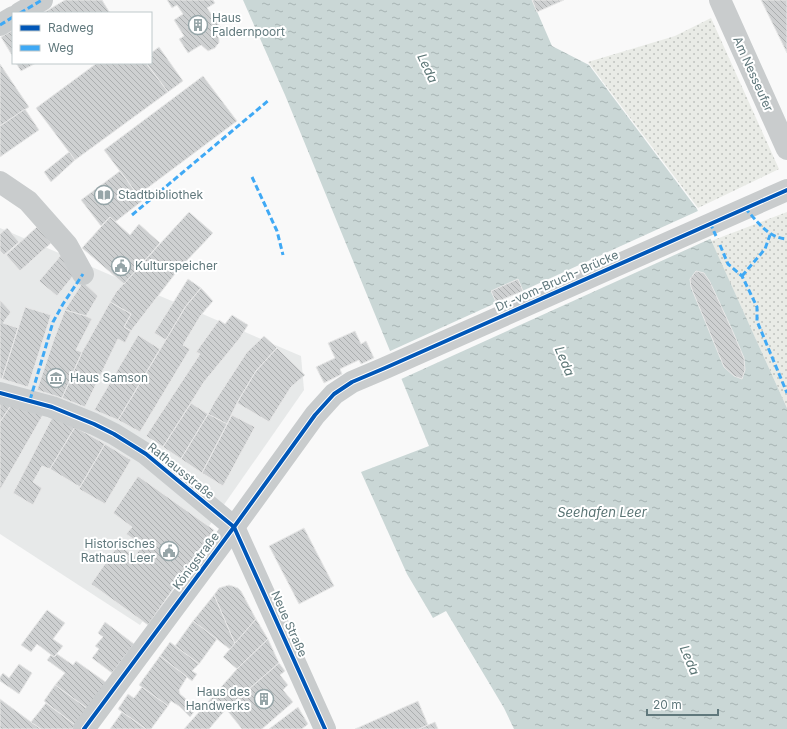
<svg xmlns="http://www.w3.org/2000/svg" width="787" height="729" viewBox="0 0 787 729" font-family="Inter,sans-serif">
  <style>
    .built { fill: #e7e9e9 }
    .grass { fill: url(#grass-dots) }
    .water { fill: url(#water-ripples) }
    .pier { fill: #f9f9f9 }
    .building { fill: url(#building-back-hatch); stroke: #e8e8e8 }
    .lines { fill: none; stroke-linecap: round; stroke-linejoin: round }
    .minor { stroke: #c9cccd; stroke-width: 22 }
    .quiet { stroke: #3fa9f5; stroke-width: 3; stroke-dasharray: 6 3; stroke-linecap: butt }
    .cycleway-casing { stroke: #fff; stroke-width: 6 }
    .cycleway { stroke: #0057b8; stroke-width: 4 }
    .labels { text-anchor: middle; stroke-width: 4; stroke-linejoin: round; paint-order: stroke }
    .poi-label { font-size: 12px; fill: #60787c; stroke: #fff; text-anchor: start }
    .street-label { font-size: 12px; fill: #60787c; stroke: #fff }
    .water-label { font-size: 13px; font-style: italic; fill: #5a7474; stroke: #fff }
  </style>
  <defs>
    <pattern id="grass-dots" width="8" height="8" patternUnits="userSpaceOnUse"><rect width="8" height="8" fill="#e9ebe6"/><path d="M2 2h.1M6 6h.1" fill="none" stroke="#c0c3bf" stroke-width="1.8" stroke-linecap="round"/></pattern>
    <pattern id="water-ripples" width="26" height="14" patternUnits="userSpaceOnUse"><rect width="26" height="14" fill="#cad7d6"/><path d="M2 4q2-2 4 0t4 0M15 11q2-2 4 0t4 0" fill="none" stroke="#a7b3b3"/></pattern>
    <pattern id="building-back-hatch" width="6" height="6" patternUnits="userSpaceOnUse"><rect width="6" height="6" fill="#ced0d1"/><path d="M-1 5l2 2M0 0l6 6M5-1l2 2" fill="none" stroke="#abaeaf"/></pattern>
  </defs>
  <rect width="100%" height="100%" fill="#f9f9f9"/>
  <polygon class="built" points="0,228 301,356 304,390 140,625 0,534"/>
  <g class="grass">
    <polygon points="711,18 779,169 698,208 588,62 675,36"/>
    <polygon points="787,212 787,408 711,241"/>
  </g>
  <polygon class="water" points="243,0 532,0 552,46 589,65 697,209 787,408 787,729 514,729 504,708 446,611 433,618 407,574 361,472 429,446 285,95"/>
  <polygon class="pier" points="700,210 712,238 399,380 388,352"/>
  <g class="building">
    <polygon points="65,0 102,0 110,13 43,13"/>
    <polygon points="167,0 213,0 215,3 207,8 222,29 216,33 219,39 219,43 217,45 215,48 208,51 201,45 188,53 179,39 184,36 174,20 183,14 177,5 172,8"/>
    <polygon points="532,0 564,0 537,12"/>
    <polygon points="761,0 787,0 787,53"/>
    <polygon points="13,30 13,57 1,37"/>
    <polygon points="159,47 183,81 168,92 146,63 151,63 151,53"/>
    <polygon points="16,63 36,63 21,71"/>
    <polygon points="97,63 146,63 168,92 75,160 36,108"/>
    <polygon points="0,64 29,107 0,126"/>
    <polygon points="203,76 237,121 138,195 104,150"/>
    <polygon points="25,109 39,130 0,157 0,126"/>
    <polygon points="69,152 75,160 51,182 44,172"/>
    <polygon points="120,171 142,201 115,222 110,217 101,226 81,200"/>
    <polygon points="189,212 213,233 178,270 131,331 124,327 131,314 110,302 116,292"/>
    <polygon points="110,217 130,235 139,224 160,243 124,284 82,248"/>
    <polygon points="37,227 51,243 20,271 6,255"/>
    <polygon points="7,228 19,242 4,255 0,251 0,234"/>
    <polygon points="61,255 77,271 57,296 39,281"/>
    <polygon points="696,271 704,273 710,282 733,332 744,358 745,370 742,379 734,376 724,367 691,287 690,279"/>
    <polygon points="188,279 201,288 186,306 166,340 154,333"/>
    <polygon points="518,279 523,291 496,302 491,291"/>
    <polygon points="83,282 98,296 86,316 65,310"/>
    <polygon points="201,288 213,301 201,315 183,345 190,349 140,432 118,420 186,306"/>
    <polygon points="0,300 11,312 3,323 18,328 2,379 0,378"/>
    <polygon points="110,302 131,314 124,327 131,331 125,343 118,339 85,407 62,398 82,352"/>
    <polygon points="25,307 51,315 28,387 2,379"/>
    <polygon points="65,310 86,316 92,319 76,350 82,352 62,398 37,390 54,339"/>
    <polygon points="232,315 248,325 240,338 204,382 163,447 146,436 200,354 196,352 219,320 225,324"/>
    <polygon points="355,331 361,344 366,341 374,358 361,364 359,360 340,369 342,374 324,383 316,367 335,358 328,343"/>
    <polygon points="138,335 160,349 118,420 94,410"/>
    <polygon points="264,336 277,348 256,371 237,403 227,424 208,414 215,401 247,352"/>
    <polygon points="277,348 305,375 291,387 269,422 237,403 256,371"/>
    <polygon points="0,401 12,404 0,422"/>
    <polygon points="191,403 208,414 181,459 163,447"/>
    <polygon points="12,404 43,415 0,490 0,422"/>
    <polygon points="208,414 227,424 202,473 181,459"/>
    <polygon points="232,415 255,427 223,486 202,473"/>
    <polygon points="52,418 75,427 50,469 42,466 33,482 42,488 33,505 13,493"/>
    <polygon points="75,427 105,444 80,487 50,469"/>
    <polygon points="105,444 131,460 105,504 79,489"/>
    <polygon points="138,476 214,530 148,625 91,584 118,545 135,556 142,545 126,534 132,527 113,513"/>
    <polygon points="304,528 334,586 299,604 269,546"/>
    <polygon points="229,585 238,588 241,591 256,619 235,644 214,595 219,588"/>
    <polygon points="214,595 235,644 231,650 193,621"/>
    <polygon points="47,610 65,623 53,639 63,646 54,657 37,644 31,652 21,645"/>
    <polygon points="256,619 268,639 237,669 223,657"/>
    <polygon points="193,621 217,639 199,664 175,646"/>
    <polygon points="105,622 134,644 112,673 92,658 99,649 95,646 103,637 98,633"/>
    <polygon points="268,639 279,663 226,709 209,729 184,729 237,669"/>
    <polygon points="170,642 199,664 192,671 197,674 192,681 160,656"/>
    <polygon points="57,654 73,665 76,661 107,683 88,709 55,685 65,673 47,660 51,655 54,657"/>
    <polygon points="160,656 187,677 179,690 180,694 197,708 190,717 179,706 171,701 168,706 139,685"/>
    <polygon points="279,663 285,671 280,675 288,685 283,690 293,702 262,729 242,729 226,709"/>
    <polygon points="19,664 32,673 19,694 0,681 0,677 3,673 9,678"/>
    <polygon points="55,685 88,709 75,725 44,701"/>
    <polygon points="142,687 168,706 151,729 146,729 118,709 128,694 134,698"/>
    <polygon points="0,699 31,722 41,729 0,729"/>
    <polygon points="418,701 428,725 419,729 355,729"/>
    <polygon points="46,703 75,725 73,729 41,729 31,722"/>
    <polygon points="298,707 308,724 302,729 269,729"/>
    <polygon points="122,712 146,729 110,729"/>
    <polygon points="435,722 438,729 419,729 428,725"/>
  </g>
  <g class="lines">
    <g class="minor">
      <polyline points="720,0 787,149"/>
      <polyline points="20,13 42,0"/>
      <polyline points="0,25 13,17"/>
      <polyline points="0,182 28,201 67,245 83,274"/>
      <polyline points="0,393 52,407 94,424 114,434 146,454 234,527 325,729"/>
      <polyline points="84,729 234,527 315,415 334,394 352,382 385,368 787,190"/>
    </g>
    <g class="quiet">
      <polyline points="20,13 42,0"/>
      <polyline points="0,25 13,17"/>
      <polyline points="252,177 277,231 283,255"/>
      <path d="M745,208C757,221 768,238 787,239"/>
      <polyline points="132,215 269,100"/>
      <polyline points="710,223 716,236"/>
      <polyline points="720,245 728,264 742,276 757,307 757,321 787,393"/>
      <polyline points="742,276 765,249 770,235"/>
      <polyline points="30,400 53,322 63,304 83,274"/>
    </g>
    <defs>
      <g id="cycleway">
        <polyline points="0,393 52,407 94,424 114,434 146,454 234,527 325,729"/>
        <polyline points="84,729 234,527 315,415 334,394 352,382 385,368 787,190"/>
      </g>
    </defs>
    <use href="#cycleway" class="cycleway-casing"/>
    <use href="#cycleway" class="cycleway"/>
  </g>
  <defs>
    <symbol id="building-ring" viewBox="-11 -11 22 22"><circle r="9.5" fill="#fff" stroke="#96a5a8" stroke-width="1.5"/><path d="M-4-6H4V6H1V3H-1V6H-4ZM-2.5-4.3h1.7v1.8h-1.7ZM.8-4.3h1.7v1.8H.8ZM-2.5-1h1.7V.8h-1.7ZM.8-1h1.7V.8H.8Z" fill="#96a5a8"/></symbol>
    <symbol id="library-ring" viewBox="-11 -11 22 22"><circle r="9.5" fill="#fff" stroke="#96a5a8" stroke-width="1.5"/><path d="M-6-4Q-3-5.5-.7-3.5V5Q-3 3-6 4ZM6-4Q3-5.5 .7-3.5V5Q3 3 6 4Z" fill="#96a5a8"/></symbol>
    <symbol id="civic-ring" viewBox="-11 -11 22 22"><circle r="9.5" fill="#fff" stroke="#96a5a8" stroke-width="1.5"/><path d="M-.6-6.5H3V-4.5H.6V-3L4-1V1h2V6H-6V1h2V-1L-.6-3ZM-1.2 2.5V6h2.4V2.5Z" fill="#96a5a8"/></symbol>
    <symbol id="museum-ring" viewBox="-11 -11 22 22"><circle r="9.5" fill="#fff" stroke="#96a5a8" stroke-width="1.5"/><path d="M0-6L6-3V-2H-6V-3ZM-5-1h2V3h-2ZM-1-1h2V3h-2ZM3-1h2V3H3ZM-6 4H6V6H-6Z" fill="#96a5a8"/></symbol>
  </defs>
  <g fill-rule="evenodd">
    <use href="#building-ring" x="187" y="14" width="22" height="22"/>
    <use href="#library-ring" x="93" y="184" width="22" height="22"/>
    <use href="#civic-ring" x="110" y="255" width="22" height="22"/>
    <use href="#museum-ring" x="45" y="367" width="22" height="22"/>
    <use href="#civic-ring" x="158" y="540" width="22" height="22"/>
    <use href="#building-ring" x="253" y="688" width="22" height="22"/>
  </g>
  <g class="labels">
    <g class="poi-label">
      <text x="212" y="22">Haus<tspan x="212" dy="14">Faldernpoort</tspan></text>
      <text x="118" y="199">Stadtbibliothek</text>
      <text x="135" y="270">Kulturspeicher</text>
      <text x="70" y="382">Haus Samson</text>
      <text x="155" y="548" text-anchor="end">Historisches<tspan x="155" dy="14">Rathaus Leer</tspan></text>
      <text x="250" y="696" text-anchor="end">Haus des<tspan x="250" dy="14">Handwerks</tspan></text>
    </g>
    <g class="street-label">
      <text transform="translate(753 74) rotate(66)" y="4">Am Nesseufer</text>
      <text transform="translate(557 281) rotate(-24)" y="4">Dr.-vom-Bruch- Brücke</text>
      <text transform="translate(181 471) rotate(39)" y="4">Rathausstraße</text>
      <text transform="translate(196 561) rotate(-53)" y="4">Königstraße</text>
      <text transform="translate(289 624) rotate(66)" y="4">Neue Straße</text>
    </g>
    <g class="water-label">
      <text transform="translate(428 68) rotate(65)" y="5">Leda</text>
      <text transform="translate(565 361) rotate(67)" y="5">Leda</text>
      <text x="602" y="517">Seehafen Leer</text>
      <text transform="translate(690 660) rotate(67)" y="5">Leda</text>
    </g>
  </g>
  <rect x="12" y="12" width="140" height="52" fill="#ffffff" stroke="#bfc9cb"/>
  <rect x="20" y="25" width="20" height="6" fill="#0057b8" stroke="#bfc9cb"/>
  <text x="48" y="32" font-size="12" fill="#60787c">Radweg</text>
  <rect x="20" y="45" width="20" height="6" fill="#3fa9f5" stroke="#bfc9cb"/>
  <text x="48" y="52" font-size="12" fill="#60787c">Weg</text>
  <path d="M647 709v6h71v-6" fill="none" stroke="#60787c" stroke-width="2"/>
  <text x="653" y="709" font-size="12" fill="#60787c" stroke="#ffffff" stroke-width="3" paint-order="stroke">20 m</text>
</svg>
